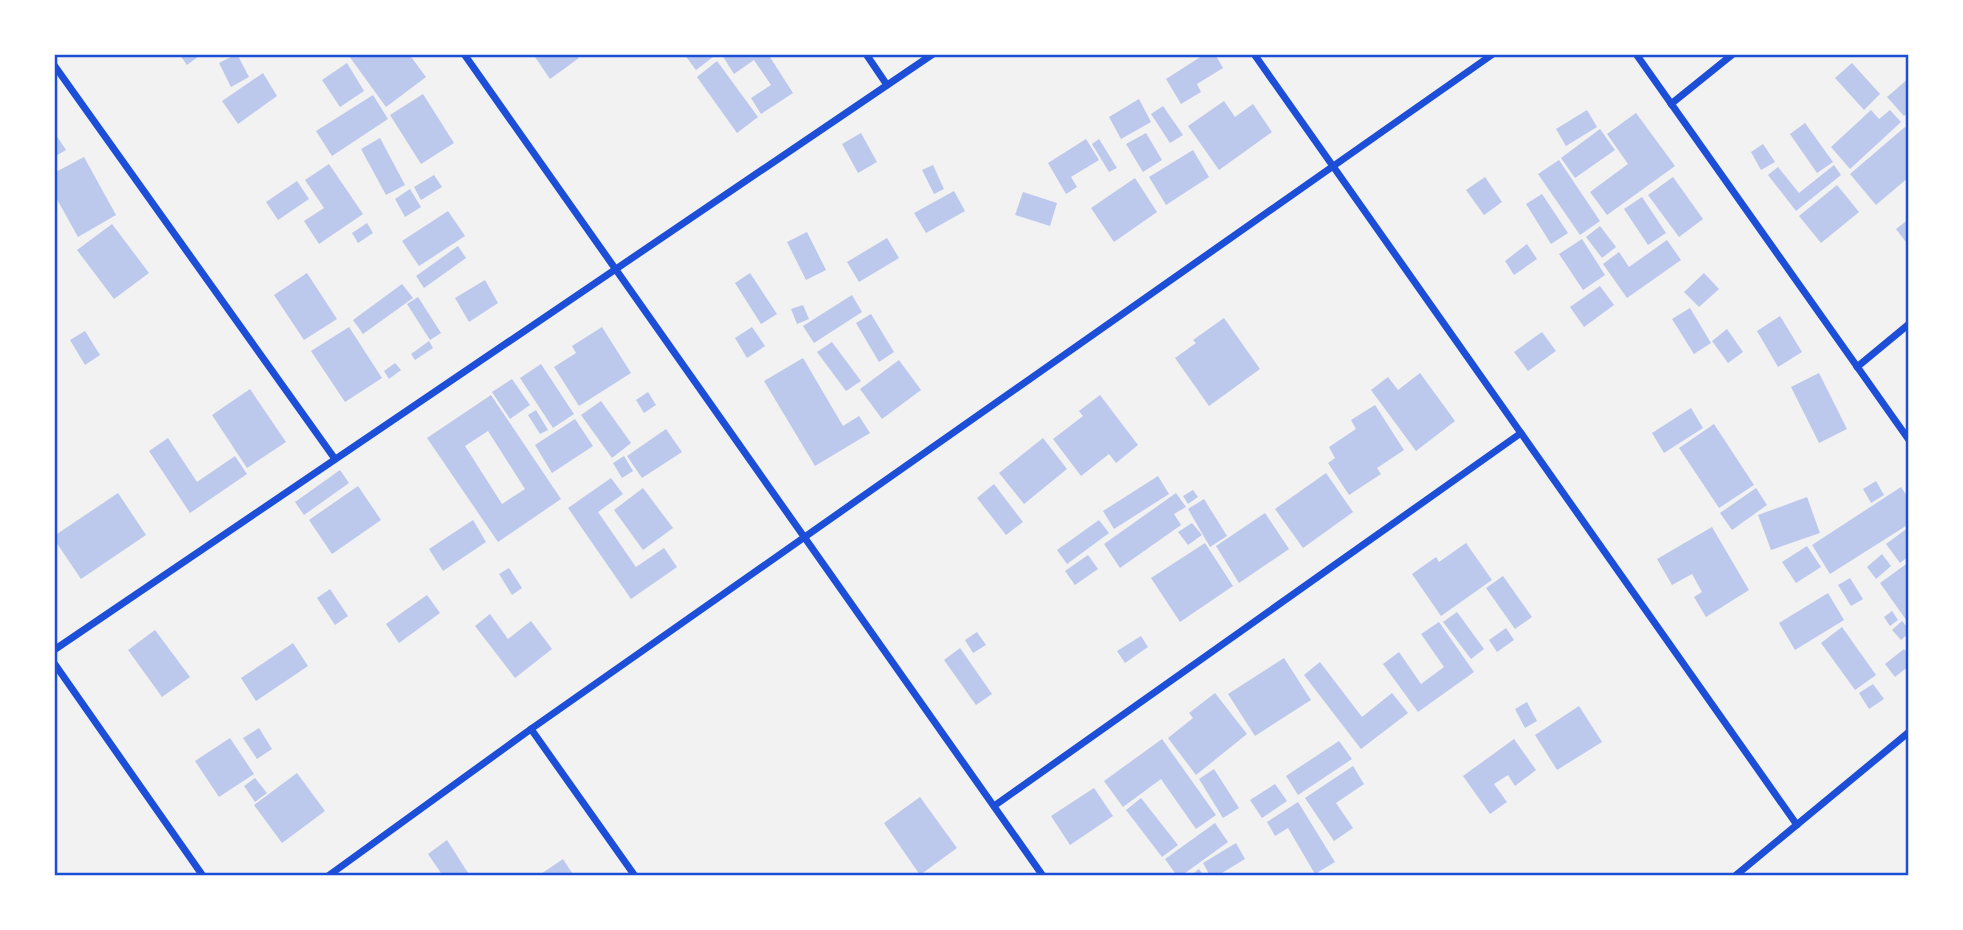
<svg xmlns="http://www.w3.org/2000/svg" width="1963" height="930" viewBox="0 0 1963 930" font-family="Lato,sans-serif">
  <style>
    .building { fill: #bdc9ec; fill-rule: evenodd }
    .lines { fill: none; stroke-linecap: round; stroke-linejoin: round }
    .minor { stroke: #1d4ed8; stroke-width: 7 }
    .neatline { fill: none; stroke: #1d4ed8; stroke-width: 2.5 }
  </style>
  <rect width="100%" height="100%" fill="#f2f2f2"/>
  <g class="building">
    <polygon points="179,54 202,54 187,65"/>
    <polygon points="237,54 249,77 231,87 219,63"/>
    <polygon points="351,54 409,54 426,77 386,107 349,56"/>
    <polygon points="533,54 576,54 579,58 550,79"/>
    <polygon points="684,54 717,54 696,70"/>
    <polygon points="724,54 768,54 793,93 761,114 751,98 771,85 754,60 734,74 722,55"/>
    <polygon points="1205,54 1215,54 1223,68 1197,84 1201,92 1181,104 1166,79"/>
    <polygon points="717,61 758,117 737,133 697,77"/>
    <polygon points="347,63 364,91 340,107 322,80"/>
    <polygon points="1852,63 1880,94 1864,110 1835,78"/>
    <polygon points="263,73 277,96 238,124 222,101"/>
    <polygon points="1909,78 1909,111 1904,116 1887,97"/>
    <polygon points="423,94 454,143 421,164 390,115"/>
    <polygon points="373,95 388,119 332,156 316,131"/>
    <polygon points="1139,99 1151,122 1121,139 1109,117"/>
    <polygon points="1224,101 1235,117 1253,104 1272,132 1219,170 1188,126"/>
    <polygon points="1163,106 1183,135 1170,143 1151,114"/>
    <polygon points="1587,110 1597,127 1566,146 1556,129"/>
    <polygon points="1871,110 1879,119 1890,110 1901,122 1850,169 1831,147"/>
    <polygon points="1636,113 1675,166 1607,215 1590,192 1628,164 1607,134"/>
    <polygon points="1805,123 1833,162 1817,173 1790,134"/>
    <polygon points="1905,127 1909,131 1909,177 1876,205 1850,174"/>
    <polygon points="1600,129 1615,150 1575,178 1561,158"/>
    <polygon points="54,132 66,150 54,157"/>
    <polygon points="861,133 877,162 858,173 842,144"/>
    <polygon points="1146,133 1162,160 1143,172 1126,144"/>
    <polygon points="380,138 405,185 386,195 361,149"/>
    <polygon points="1086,139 1099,160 1071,177 1077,187 1066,194 1048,163"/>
    <polygon points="1099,139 1117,168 1109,172 1092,144"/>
    <polygon points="1763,144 1775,162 1761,170 1751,152"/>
    <polygon points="1193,150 1209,177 1166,205 1149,177"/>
    <polygon points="84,157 116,215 78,237 54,194 54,173"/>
    <polygon points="1559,160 1600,221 1580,235 1538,174"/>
    <polygon points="329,164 363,214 319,244 304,221 324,208 305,180"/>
    <polygon points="933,165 944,189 934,194 922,170"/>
    <polygon points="1834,165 1841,175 1796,211 1768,175 1778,167 1799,193"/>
    <polygon points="434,175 442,187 421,200 414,187"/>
    <polygon points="1485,177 1502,202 1484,215 1466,190"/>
    <polygon points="1673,177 1703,219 1679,237 1648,195"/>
    <polygon points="1135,178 1157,212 1114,242 1091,208"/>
    <polygon points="297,181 309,199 278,220 266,202"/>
    <polygon points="1837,185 1859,212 1821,243 1799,216"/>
    <polygon points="410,189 421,207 405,217 395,199"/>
    <polygon points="954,191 965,211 926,233 914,213"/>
    <polygon points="1023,192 1057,203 1050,226 1015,215"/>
    <polygon points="1542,194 1568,233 1551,244 1526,204"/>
    <polygon points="1642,197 1666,233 1648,245 1624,209"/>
    <polygon points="448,211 465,236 419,266 402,241"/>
    <polygon points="1909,219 1909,246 1896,229"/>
    <polygon points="367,223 373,233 358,243 352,233"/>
    <polygon points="112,224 149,273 114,299 77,250"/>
    <polygon points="1600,226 1616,247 1602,258 1586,237"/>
    <polygon points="807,232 826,270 806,280 787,242"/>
    <polygon points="887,238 899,258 859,282 847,262"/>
    <polygon points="1582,239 1605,275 1583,290 1559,254"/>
    <polygon points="1667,240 1681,260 1627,298 1603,264 1619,252 1629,267"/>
    <polygon points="1527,244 1537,259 1514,275 1505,261"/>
    <polygon points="458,246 466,258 424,288 416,276"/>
    <polygon points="307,273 337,319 304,340 274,295"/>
    <polygon points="750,273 777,314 761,324 735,283"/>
    <polygon points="1704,273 1719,289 1699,307 1684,292"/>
    <polygon points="485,280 498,303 469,322 455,298"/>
    <polygon points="402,284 413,298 363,334 353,320"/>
    <polygon points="1600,286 1614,305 1584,327 1570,307"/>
    <polygon points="852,295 862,312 814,343 803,326"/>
    <polygon points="418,297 441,333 430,340 407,304"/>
    <polygon points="803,305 809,319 797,324 791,309"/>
    <polygon points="1690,308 1711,343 1694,354 1672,319"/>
    <polygon points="871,314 894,352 879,362 856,323"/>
    <polygon points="1780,316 1802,352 1778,367 1757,331"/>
    <polygon points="1224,318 1260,369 1209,406 1175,358 1196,343 1193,340"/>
    <polygon points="349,327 382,378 345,402 311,351"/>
    <polygon points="602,327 631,373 579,406 554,367 576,353 572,346"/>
    <polygon points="752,327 765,346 747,358 735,338"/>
    <polygon points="1727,329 1743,352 1728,363 1712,341"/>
    <polygon points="85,331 100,355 85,365 70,340"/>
    <polygon points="1542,332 1556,351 1528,371 1514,352"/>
    <polygon points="429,341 433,348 415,360 411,354"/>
    <polygon points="832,342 861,381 846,391 817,352"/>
    <polygon points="803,358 843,426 859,416 870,433 815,466 764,381"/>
    <polygon points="899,360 921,390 882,419 860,389"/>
    <polygon points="395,363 401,370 389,379 384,371"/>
    <polygon points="541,364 574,414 553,428 520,378"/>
    <polygon points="1420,373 1455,421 1416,451 1371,390 1388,377 1398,390"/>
    <polygon points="1819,373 1847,429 1819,443 1791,387"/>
    <polygon points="512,379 530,405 510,419 492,392"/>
    <polygon points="250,389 286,442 247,468 212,415"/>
    <polygon points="648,392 656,405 644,413 636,400"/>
    <path d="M491,395L561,499L498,542L427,438ZM488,431L525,489L502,504L465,446Z"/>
    <polygon points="1100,395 1138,445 1116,463 1109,454 1081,476 1053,439 1083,416 1079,411"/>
    <polygon points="601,401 631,443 612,458 581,415"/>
    <polygon points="1375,405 1404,450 1377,468 1381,474 1349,495 1328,463 1335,458 1329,447 1356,429 1351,420"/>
    <polygon points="1691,408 1703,428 1664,453 1652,433"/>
    <polygon points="536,410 548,430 540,434 528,415"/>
    <polygon points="575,419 593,446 552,473 535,445"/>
    <polygon points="1714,424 1754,485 1719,508 1679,448"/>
    <polygon points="666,429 682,452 642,478 627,456"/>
    <polygon points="168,438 197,482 235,456 247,474 190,513 149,451"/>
    <polygon points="1043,438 1067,469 1024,504 999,473"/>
    <polygon points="624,456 633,471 622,478 613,463"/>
    <polygon points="340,470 349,483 304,515 295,502"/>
    <polygon points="1326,473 1353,512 1303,548 1275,509"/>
    <polygon points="1158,476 1169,494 1114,529 1103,511"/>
    <polygon points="611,478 623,494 598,512 636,567 664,548 677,567 631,599 568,508"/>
    <polygon points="1876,481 1884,495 1871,503 1863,489"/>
    <polygon points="994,484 1023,522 1006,535 977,498"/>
    <polygon points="358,486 381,520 332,554 309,520"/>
    <polygon points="1901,487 1909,499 1909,524 1830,574 1812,545"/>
    <polygon points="643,488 673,528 643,550 614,510"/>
    <polygon points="1756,488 1767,505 1732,530 1720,513"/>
    <polygon points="1193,490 1198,497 1188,504 1183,496"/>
    <polygon points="118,493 146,535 81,579 54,539 54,536"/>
    <polygon points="1176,493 1186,507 1174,514 1181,525 1120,568 1104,544"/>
    <polygon points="1807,497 1820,533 1771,550 1758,515"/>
    <polygon points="1204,499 1227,536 1210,547 1188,509"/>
    <polygon points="1265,513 1289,549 1239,583 1216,546"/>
    <polygon points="473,520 486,542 443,571 429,549"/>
    <polygon points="1099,520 1109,533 1067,564 1057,550"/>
    <polygon points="1192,523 1202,535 1188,545 1178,532"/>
    <polygon points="1712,527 1749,590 1706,617 1694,597 1702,592 1692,574 1672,585 1657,559"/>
    <polygon points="1909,527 1909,556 1900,563 1886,544"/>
    <polygon points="1205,543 1233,586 1180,622 1151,578"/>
    <polygon points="1466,543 1492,580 1441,616 1412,574 1436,557 1439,562"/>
    <polygon points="1807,546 1821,567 1796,583 1782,562"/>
    <polygon points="1882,554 1891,566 1876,579 1867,567"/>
    <polygon points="1088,555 1098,569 1075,585 1065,571"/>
    <polygon points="1909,562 1909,624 1880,583"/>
    <polygon points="509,568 522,588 512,595 499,574"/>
    <polygon points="1503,576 1532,617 1515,629 1486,588"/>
    <polygon points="1850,578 1863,599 1851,606 1838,585"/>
    <polygon points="330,589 348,616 335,625 317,598"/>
    <polygon points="1828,593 1844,620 1795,650 1779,623"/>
    <polygon points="427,595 440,613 399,643 386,624"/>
    <polygon points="1892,611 1898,620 1890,626 1884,617"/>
    <polygon points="1457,612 1484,649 1471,659 1443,622"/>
    <polygon points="490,614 508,639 531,621 552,649 515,678 475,626"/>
    <polygon points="1902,621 1909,629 1909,633 1901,640 1892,630"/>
    <polygon points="1439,622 1474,672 1418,712 1383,664 1399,652 1421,684 1444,667 1421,634"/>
    <polygon points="1842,627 1876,675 1855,690 1821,643"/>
    <polygon points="1506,628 1514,640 1497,652 1489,640"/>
    <polygon points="155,630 190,677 162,697 128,650"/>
    <polygon points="977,632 986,645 973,653 965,640"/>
    <polygon points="1141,636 1148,647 1125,663 1117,651"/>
    <polygon points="293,643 308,666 256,701 241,678"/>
    <polygon points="960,648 992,694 976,705 944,660"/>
    <polygon points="1904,649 1909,656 1909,666 1895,677 1885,664"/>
    <polygon points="1284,658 1311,700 1255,736 1228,694"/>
    <polygon points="1320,662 1362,717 1392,693 1408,713 1361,749 1304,675"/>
    <polygon points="1873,684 1884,699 1869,709 1859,693"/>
    <polygon points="1215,693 1247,734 1196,775 1168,738 1193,718 1189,713"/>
    <polygon points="1527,702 1537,721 1525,728 1515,709"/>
    <polygon points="1579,706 1602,742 1557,770 1535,735"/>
    <polygon points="259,728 272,749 257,759 243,738"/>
    <polygon points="230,738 254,774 219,797 195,761"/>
    <polygon points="1162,739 1216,815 1196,829 1161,779 1123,807 1104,781"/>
    <polygon points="1514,739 1536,770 1515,786 1508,775 1494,784 1507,802 1490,814 1463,776"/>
    <polygon points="1339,741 1352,759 1298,795 1286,776"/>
    <polygon points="1353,766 1364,784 1336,803 1353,828 1334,841 1305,798"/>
    <polygon points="1214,769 1239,808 1223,818 1199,779"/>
    <polygon points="297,773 325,811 282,843 254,805"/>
    <polygon points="255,778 267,793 255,802 244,786"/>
    <polygon points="1275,784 1287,801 1262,818 1250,800"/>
    <polygon points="1094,788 1113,816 1070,845 1051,816"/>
    <polygon points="920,797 957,848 920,875 884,823"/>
    <polygon points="1141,798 1178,845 1162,857 1126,810"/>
    <polygon points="1298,802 1335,862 1315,874 1288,828 1275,836 1267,822"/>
    <polygon points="1215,823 1228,842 1181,876 1177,876 1165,859"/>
    <polygon points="447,840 470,876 443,876 428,854"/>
    <polygon points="1236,843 1245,859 1217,876 1210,876 1203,863"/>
    <polygon points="563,859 574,876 538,876"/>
    <polygon points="1199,869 1204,876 1190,876"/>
  </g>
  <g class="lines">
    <g class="minor">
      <polyline points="464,54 1043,876"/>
      <polyline points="866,54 887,85"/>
      <polyline points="1254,54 1797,825"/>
      <polyline points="1636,54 1909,440"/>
      <polyline points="54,65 335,459"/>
      <polyline points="1671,104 1733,54"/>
      <polyline points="1857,367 1909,324"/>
      <polyline points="54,650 933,54"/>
      <polyline points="54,663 203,876"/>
      <polyline points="531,729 635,876"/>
      <polyline points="994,806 1521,433"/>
      <polyline points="328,876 531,729 1493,54"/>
      <polyline points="1735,876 1909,732"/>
    </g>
  </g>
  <rect width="1963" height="930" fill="none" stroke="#ffffff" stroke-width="112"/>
  <rect x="56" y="56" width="1851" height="818" class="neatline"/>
</svg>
